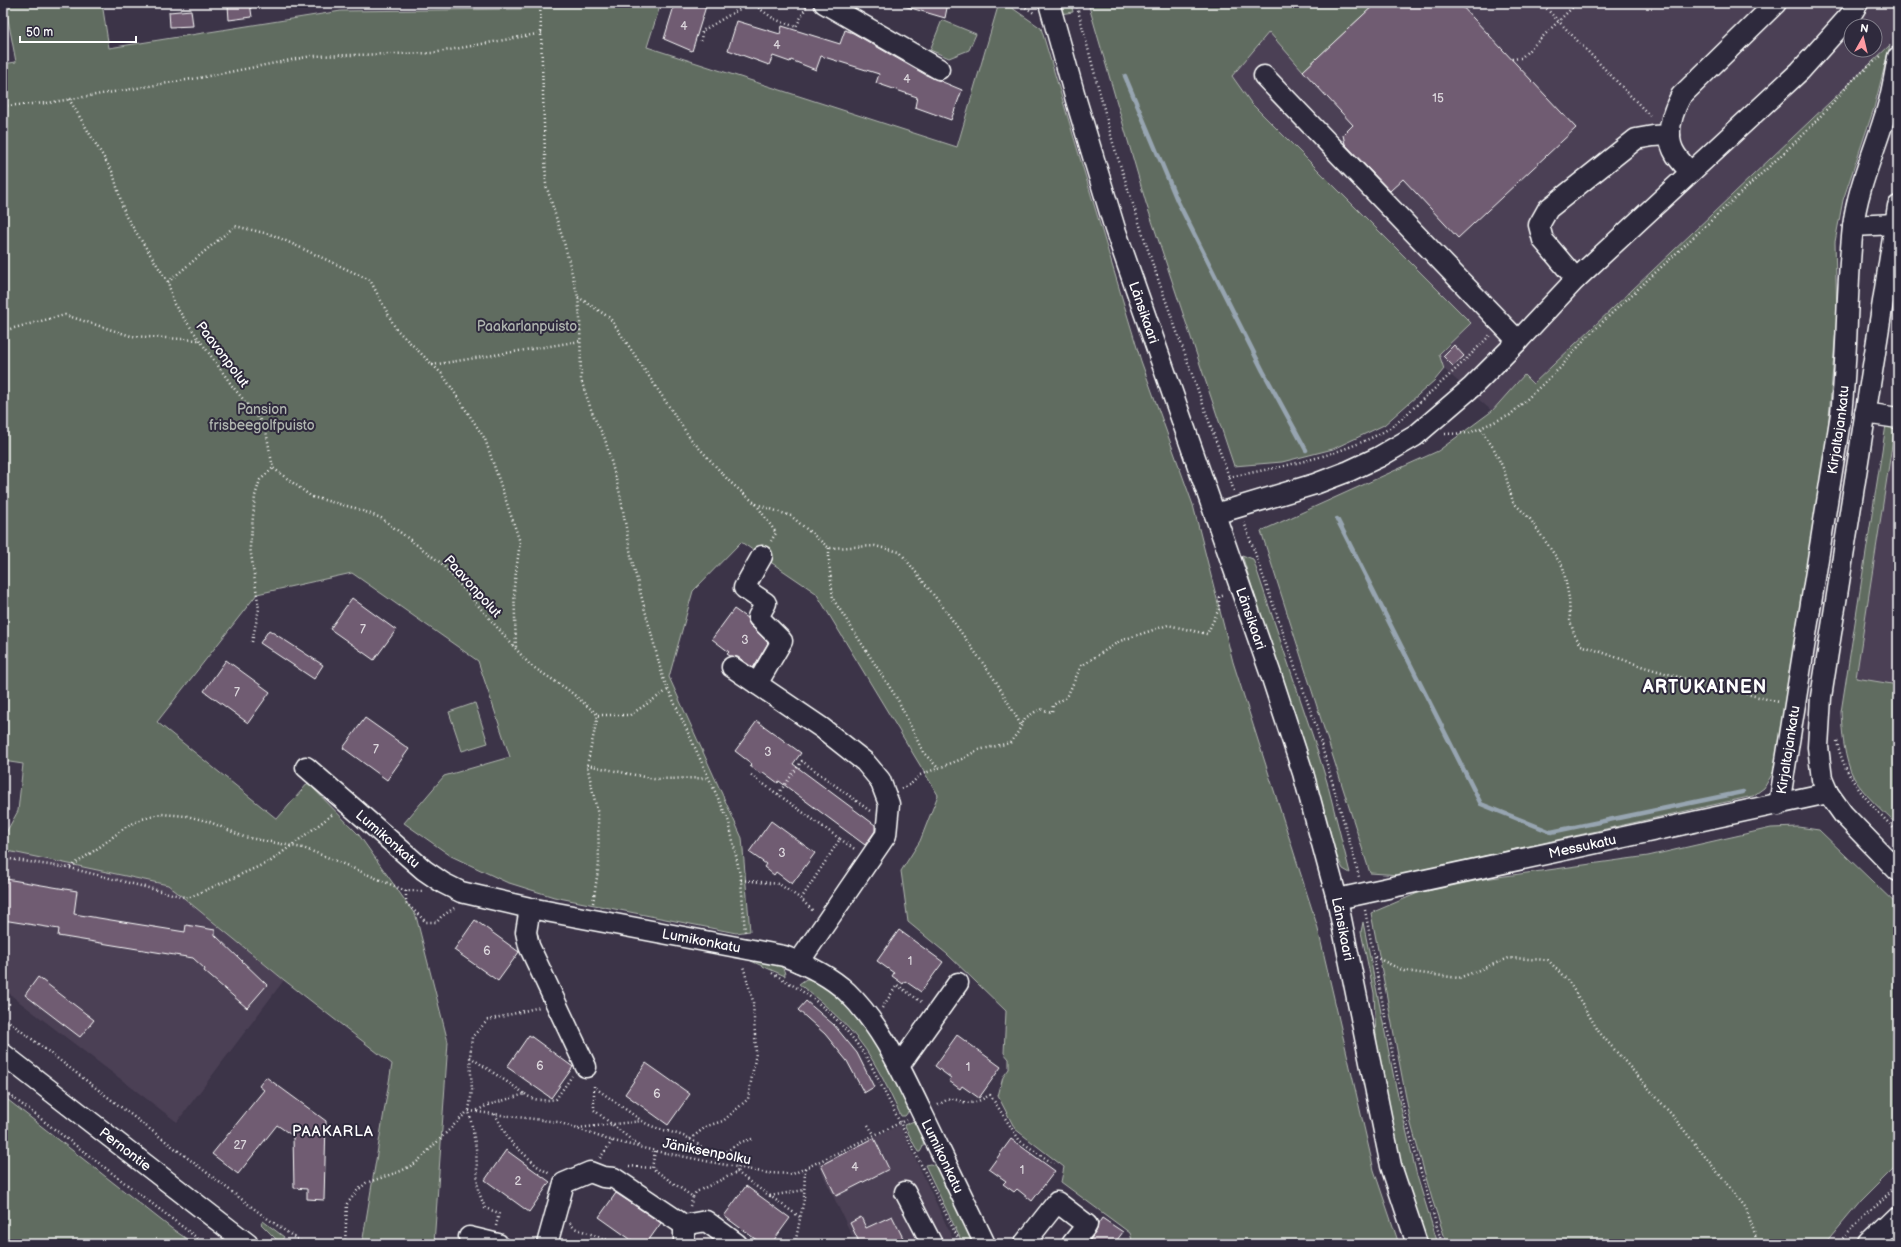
<svg xmlns="http://www.w3.org/2000/svg" width="1901" height="1247" viewBox="0 0 1901 1247" font-family="'Balsamiq Sans',sans-serif">
  <style>
    .built { fill: #4b4055; fill-rule: evenodd }
    .green { fill: #616c60; stroke: #b0b6b0 }
    .lines { fill: none; stroke-linecap: round; stroke-linejoin: round }
    .stream { stroke: #97a5b1; stroke-width: 4.5 }
    .building { fill: #6f5b72; stroke: #fff }
    .minor-casing { stroke: #fff; stroke-width: 23 }
    .path { stroke: #fff; stroke-width: 2.5; stroke-dasharray: 1 3; stroke-linecap: butt }
    .minor { stroke: #2f2a3d; stroke-width: 20 }
    .labels { text-anchor: middle; stroke-width: 4; stroke-linejoin: round; paint-order: stroke }
    .number-label { font-size: 12px; fill: #dbd6dc }
    .street-label { font-size: 14px; fill: #fff; stroke: #2f2a3d }
    .park-label { font-size: 14px; fill: #b0b6b0; stroke: #2f2a3d }
    .neighbourhood-label { font-size: 15px; letter-spacing: 1px; fill: #fff; stroke: #2f2a3d }
    .district-label { font-size: 18px; font-weight: bold; letter-spacing: 1px; fill: #fff; stroke: #2f2a3d }
  </style>
  <rect width="100%" height="100%" fill="#3c3448"/>
  <filter id="ink" filterUnits="userSpaceOnUse"><feTurbulence type="fractalNoise" baseFrequency=".025" numOctaves="2"/><feDisplacementMap in="SourceGraphic" scale="8" xChannelSelector="R" yChannelSelector="G"/><feConvolveMatrix kernelMatrix="1 2 1 2 8 2 1 2 1" color-interpolation-filters="sRGB"/></filter>
  <g filter="url(#ink)">
    <g class="built">
      <path d="M1088,3H1897L1890,45L1533,384L1524,376L1492,411L1444,369L1439,354L1471,323L1251,103L1090,13ZM1851,26H1875V50H1851Z"/>
      <polygon points="1898,409 1898,793 1855,678"/>
      <polygon points="3,850 168,885 284,980 177,1122 17,1000 3,988"/>
      <polygon points="900,1125 955,1244 856,1244 818,1164"/>
    </g>
    <g class="green">
      <polygon points="5,3 102,3 109,48 341,11 524,9 524,3 661,3 647,47 957,147 999,3 1005,3 1041,28 1141,361 1193,505 1233,662 1317,925 1374,1170 1399,1244 1133,1244 1130,1233 1061,1182 1064,1167 1015,1129 998,1096 1003,1077 1009,1069 1009,1059 1004,1053 1006,1011 947,954 908,922 901,871 920,841 938,795 816,593 741,542 693,591 669,677 742,838 750,931 736,933 554,897 506,882 451,856 404,823 444,776 510,757 478,661 352,573 257,594 157,722 277,819 308,783 359,835 416,916 448,1042 434,1244 362,1244 392,1064 284,980 168,885 3,850 3,838 18,811 23,764 3,761 3,64 16,62"/>
      <polygon points="1058,3 1071,3 1073,12 1060,14"/>
      <polygon points="1088,3 1376,3 1303,71 1269,32 1232,76 1251,103 1471,323 1439,354 1444,369 1435,380 1384,425 1333,449 1282,462 1234,466 1146,203"/>
      <polygon points="942,20 976,34 969,50 949,58 930,50"/>
      <polygon points="1890,45 1874,108 1843,200 1835,242 1837,315 1827,443 1774,771 1764,788 1753,796 1400,875 1370,873 1261,531 1438,451 1492,411 1524,375 1533,384"/>
      <path d="M1886,425L1895,426L1856,678L1898,685V826C1883,811 1865,796 1854,778C1844,760 1842,732 1841,712Z"/>
      <polygon points="1242,555 1253,559 1314,740 1327,782 1350,873 1343,869 1335,853"/>
      <polygon points="475,703 488,743 462,751 449,712"/>
      <polygon points="1798,827 1819,830 1898,906 1898,1164 1861,1201 1825,1244 1447,1244 1432,1199 1411,1124 1371,913 1418,893 1484,879 1648,856 1771,828"/>
      <polygon points="1363,922 1395,1083 1417,1176 1438,1244 1426,1244 1404,1176 1382,1085 1377,1059 1374,993 1361,932"/>
      <path d="M751,957C763,960 785,960 785,976L751,961Z"/>
      <path d="M806,979C814,978 820,984 827,989C869,1018 888,1067 909,1111L905,1116H901C892,1098 884,1079 873,1061C855,1030 827,1006 799,984Z"/>
      <polygon points="3,1096 171,1228 194,1244 3,1244"/>
      <path d="M914,1121C920,1132 928,1141 920,1152H918L904,1125Z"/>
      <polygon points="930,1164 934,1165 938,1170 975,1244 963,1244 925,1165"/>
      <polygon points="263,1221 284,1237 280,1243 261,1224"/>
    </g>
    <g class="lines">
      <g class="stream">
        <polyline points="1125,76 1177,200 1263,371 1306,450"/>
        <polyline points="1337,519 1481,804 1551,832 1743,792"/>
      </g>
    </g>
    <g class="building">
      <polygon points="250,3 252,17 229,20 228,5"/>
      <polygon points="675,3 707,3 692,51 664,39"/>
      <polygon points="904,3 948,3 945,18 904,6"/>
      <polygon points="1376,3 1459,3 1576,128 1458,238 1403,179 1390,191 1345,144 1343,135 1353,125 1303,71"/>
      <polygon points="191,10 193,26 170,27 169,12"/>
      <polygon points="737,21 780,34 782,26 840,44 845,30 853,33 926,75 962,90 951,120 915,107 917,97 876,83 879,74 821,56 816,70 791,60 790,62 773,56 769,65 728,50"/>
      <polygon points="1454,345 1464,356 1453,366 1443,356"/>
      <polygon points="352,598 396,630 374,660 330,629"/>
      <polygon points="734,609 747,618 750,625 768,643 753,668 738,657 730,656 727,654 729,652 712,639"/>
      <polygon points="269,630 323,665 314,679 260,643"/>
      <polygon points="226,660 270,692 248,723 204,691"/>
      <polygon points="365,718 409,749 387,780 343,748"/>
      <polygon points="757,721 801,753 793,764 875,825 875,831 865,845 779,781 778,783 763,772 761,774 750,766 752,764 735,751"/>
      <polygon points="771,821 815,853 792,884 776,872 774,875 764,867 766,864 749,852"/>
      <polygon points="6,879 77,891 74,914 185,932 186,925 215,930 215,935 267,985 247,1008 204,971 205,969 193,958 58,936 59,929 3,920 3,897"/>
      <polygon points="475,920 519,952 498,981 454,950"/>
      <polygon points="899,930 943,962 921,992 905,981 903,984 892,976 894,973 877,961"/>
      <polygon points="38,977 94,1020 80,1037 25,995"/>
      <polygon points="806,1001 834,1025 857,1053 874,1087 864,1093 847,1061 825,1034 798,1010"/>
      <polygon points="529,1035 573,1067 551,1098 507,1067"/>
      <polygon points="957,1035 1001,1067 979,1098 962,1086 960,1089 949,1081 951,1078 935,1066"/>
      <polygon points="646,1063 690,1094 668,1125 625,1094"/>
      <polygon points="266,1077 326,1121 324,1200 307,1199 307,1189 294,1188 293,1136 277,1125 238,1174 212,1154 264,1090 259,1086"/>
      <polygon points="874,1138 889,1169 836,1196 821,1165"/>
      <polygon points="1011,1139 1055,1171 1032,1201 1017,1189 1014,1192 1003,1184 1006,1181 989,1169"/>
      <polygon points="506,1150 550,1182 529,1212 485,1180"/>
      <polygon points="746,1186 790,1218 771,1244 762,1244 724,1216"/>
      <polygon points="616,1193 661,1223 646,1244 637,1244 599,1217"/>
      <polygon points="892,1216 906,1244 860,1244 850,1223 861,1217 866,1228"/>
      <polygon points="1102,1218 1123,1232 1114,1244 1087,1244 1096,1232 1098,1224"/>
    </g>
    <g class="lines">
      <defs>
        <g id="minor">
          <polyline points="824,3 939,69"/>
          <path id="s1" d="M1049,3L1076,100L1115,229L1271,675L1303,773L1337,899L1391,1166L1417,1244"/>
          <polyline points="1264,76 1518,341"/>
          <path d="M1690,172C1685,166 1680,161 1676,155C1664,137 1672,113 1681,96L1776,3"/>
          <polyline points="1898,206 1821,697 1818,747 1822,779 1828,793 1843,814 1898,871"/>
          <polyline points="1853,226 1895,224"/>
          <polyline points="1576,279 1543,240 1539,225 1548,209 1636,139 1653,136 1670,135"/>
          <polyline points="1865,413 1898,418"/>
          <polyline points="1215,514 1315,484 1349,471 1379,457 1415,436 1472,387 1518,341 1576,279 1800,71 1852,13 1858,3"/>
          <polyline points="732,667 822,728 865,762 880,780 889,804 886,835 799,962"/>
          <polyline points="757,684 782,641 758,617 766,603 744,588 762,556"/>
          <path id="s2" d="M306,767L424,870L443,883L461,892L530,908L784,956C805,964 830,976 847,992C882,1026 902,1072 923,1115C944,1158 964,1201 985,1244"/>
          <path id="s3" d="M1779,805L1841,414C1848,352 1846,289 1853,227C1857,190 1873,155 1884,119C1891,100 1894,78 1898,57"/>
          <path id="s4" d="M1337,899L1828,793"/>
          <polyline points="530,908 526,932 529,946 586,1067"/>
          <path id="s5" d="M3,1054L248,1244"/>
          <polyline points="899,1066 958,983"/>
          <polyline points="905,1192 932,1244"/>
          <polyline points="469,1237 498,1244"/>
          <polyline points="547,1244 564,1183 590,1172 603,1177 614,1178 684,1225 706,1221 737,1244"/>
          <polyline points="684,1244 684,1225"/>
          <polyline points="1024,1244 1057,1202 1087,1225 1072,1244"/>
          <polyline points="1869,1244 1898,1216"/>
        </g>
      </defs>
      <use href="#minor" class="minor-casing"/>
      <g class="path">
        <polyline points="540,3 546,185 565,246 578,297 580,319 581,380 593,415 605,439 620,494 632,561 663,678 729,822 741,880 745,932"/>
        <polyline points="752,3 774,19 796,27 807,5"/>
        <polyline points="1019,3 1034,13"/>
        <polyline points="1076,3 1113,143 1153,265 1234,491"/>
        <polyline points="1541,3 1652,118"/>
        <polyline points="701,41 702,31 750,3"/>
        <polyline points="1512,59 1521,58 1577,3"/>
        <polyline points="69,99 113,173 125,215 168,282 174,304 233,387 265,426 273,468 312,497 355,508 381,518 441,563 530,665 567,689 598,715"/>
        <polyline points="3,106 47,103 198,78 312,56 433,53 542,33"/>
        <polyline points="168,282 235,226 273,235 370,280 396,329 443,375 485,439 520,542 514,587 516,649"/>
        <polyline points="578,297 610,318 690,438 730,482 756,504 776,533 771,541"/>
        <polyline points="3,328 6,330 65,315 131,336 199,340"/>
        <polyline points="432,365 581,341"/>
        <polyline points="1481,429 1494,449 1504,470 1513,502 1530,519 1563,567 1569,598 1570,620 1574,634 1581,645 1644,667 1693,681 1779,702"/>
        <polyline points="1445,434 1469,433 1510,415 1560,368 1584,340 1611,314 1805,133 1854,79 1881,56"/>
        <path d="M1229,477C1280,467 1332,458 1379,434C1396,426 1410,411 1424,398C1447,378 1469,357 1490,335"/>
        <polyline points="756,504 791,516 829,548 875,546 900,552 943,607 997,683 1021,725"/>
        <polyline points="1244,522 1315,723 1355,860 1359,877"/>
        <polyline points="829,548 829,562 833,599 898,700 923,752 938,768"/>
        <polyline points="252,642 259,609 250,547 255,496 260,480 273,468"/>
        <polyline points="598,715 630,715 668,690"/>
        <path d="M1837,741C1844,780 1872,805 1898,833"/>
        <polyline points="587,765 654,779 709,778"/>
        <polyline points="751,775 840,839 801,899 814,912"/>
        <polyline points="901,789 911,784 920,775 962,759 978,750 1010,743 1018,732 1025,718 1040,709 1052,712 1053,705 1067,697 1081,666 1120,641 1168,625 1207,634 1219,609 1219,597 1225,595"/>
        <polyline points="778,794 802,761 870,811"/>
        <polyline points="840,839 856,850"/>
        <polyline points="3,858 69,868 101,846 127,826 142,819 161,814 187,816 210,822 244,837 303,848 327,857 406,891 423,891"/>
        <polyline points="70,868 188,898 271,861 333,814"/>
        <polyline points="741,880 779,884 801,899"/>
        <polyline points="406,891 406,903 426,922 437,922 441,917 454,908"/>
        <polyline points="593,903 599,864 598,815 587,765 598,715"/>
        <polyline points="1365,910 1388,1032 1407,1124 1442,1244"/>
        <polyline points="1375,957 1404,971 1459,978 1509,958 1548,960 1569,982 1599,1032 1672,1115 1746,1208 1758,1244"/>
        <path d="M772,973C817,998 842,1019 870,1063L961,1244"/>
        <polyline points="3,998 9,1004 3,1013"/>
        <polyline points="882,1008 897,985 923,1003"/>
        <polyline points="3,1017 261,1214 304,1244"/>
        <polyline points="470,1057 525,1094 488,1105 476,1111"/>
        <polyline points="594,1086 594,1110 639,1146"/>
        <polyline points="3,1090 205,1244"/>
        <path d="M525,1094C533,1101 545,1101 556,1099L572,1076"/>
        <path d="M938,1105L950,1098C971,1104 970,1106 990,1095L1020,1141L1054,1164"/>
        <polyline points="469,1111 558,1122 606,1139 655,1151 767,1173 793,1174 906,1120"/>
        <polyline points="495,1114 509,1140 537,1166 550,1174"/>
        <path d="M642,1121C655,1130 673,1131 688,1138C698,1143 707,1152 716,1158V1162"/>
        <polyline points="868,1125 874,1134"/>
        <polyline points="578,1128 642,1121 594,1087"/>
        <polyline points="690,1139 707,1126 723,1121 748,1099 756,1053 753,1001 743,966"/>
        <polyline points="655,1151 652,1168 693,1197 690,1206"/>
        <polyline points="600,1158 612,1141"/>
        <polyline points="716,1158 741,1142 752,1139"/>
        <polyline points="629,1166 652,1168"/>
        <polyline points="737,1172 750,1182 800,1217"/>
        <polyline points="770,1196 804,1190"/>
        <polyline points="693,1197 696,1192 737,1172 738,1166"/>
        <polyline points="570,1223 574,1228 619,1244"/>
        <polyline points="496,1226 499,1213 485,1208 478,1190 476,1148 469,1111 472,1090 470,1057 472,1037 488,1020 540,1007"/>
        <polyline points="345,1244 347,1204 357,1191 366,1183 401,1171 416,1163 468,1111"/>
        <polyline points="447,1244 453,1242"/>
        <polyline points="795,1244 804,1199 805,1168"/>
        <polyline points="1837,1244 1898,1184"/>
      </g>
      <use href="#minor" class="minor"/>
    </g>
  </g>
  <g class="labels">
    <g class="number-label">
      <text x="684" y="30">4</text>
      <text x="777" y="49">4</text>
      <text x="907" y="83">4</text>
      <text x="1438" y="102">15</text>
      <text x="363" y="633">7</text>
      <text x="745" y="644">3</text>
      <text x="237" y="696">7</text>
      <text x="376" y="753">7</text>
      <text x="768" y="756">3</text>
      <text x="782" y="857">3</text>
      <text x="487" y="955">6</text>
      <text x="910" y="965">1</text>
      <text x="540" y="1070">6</text>
      <text x="968" y="1071">1</text>
      <text x="657" y="1098">6</text>
      <text x="240" y="1149">27</text>
      <text x="855" y="1171">4</text>
      <text x="1022" y="1174">1</text>
      <text x="518" y="1185">2</text>
    </g>
    <g class="street-label">
      <text dy="5" stroke="none"><textPath href="#s1" startOffset="324">Länsikaari</textPath></text>
      <text transform="translate(223 354) rotate(53)" y="5">Paavonpolut</text>
      <text dy="5" stroke="none"><textPath href="#s3" startOffset="380">Kirjaltajankatu</textPath></text>
      <text transform="translate(473 586) rotate(48)" y="5">Paavonpolut</text>
      <text dy="5" stroke="none"><textPath href="#s1" startOffset="648">Länsikaari</textPath></text>
      <text dy="5" stroke="none"><textPath href="#s3" startOffset="56">Kirjaltajankatu</textPath></text>
      <text dy="5" stroke="none"><textPath href="#s2" startOffset="109">Lumikonkatu</textPath></text>
      <text dy="5" stroke="none"><textPath href="#s4" startOffset="251">Messukatu</textPath></text>
      <text dy="5" stroke="none"><textPath href="#s1" startOffset="972">Länsikaari</textPath></text>
      <text dy="5" stroke="none"><textPath href="#s2" startOffset="445">Lumikonkatu</textPath></text>
      <text dy="5" stroke="none"><textPath href="#s5" startOffset="155">Pernontie</textPath></text>
      <text transform="translate(707 1151) rotate(11)" y="5">Jäniksenpolku</text>
      <text dy="5" stroke="none"><textPath href="#s2" startOffset="793">Lumikonkatu</textPath></text>
    </g>
    <g class="park-label">
      <text x="527" y="331">Paakarlanpuisto</text>
      <text x="262" y="414">Pansion<tspan x="262" dy="16">frisbeegolfpuisto</tspan></text>
    </g>
    <g class="neighbourhood-label">
      <text x="333" y="1136">PAAKARLA</text>
    </g>
    <g class="district-label">
      <text x="1705" y="693">ARTUKAINEN</text>
    </g>
  </g>
  <rect width="1901" height="1247" fill="none" stroke="#2f2a3d" stroke-width="16"/>
  <rect x="8" y="8" width="1885" height="1231" fill="none" stroke="#fff" stroke-width="1.5" filter="url(#ink)"/>
  <g transform="translate(1863 38) rotate(8)"><circle r="19" fill="#2f2a3d" stroke="#827f8b"/>
  <path d="M0-3L7 15L0 10L-7 15Z" fill="#ff9aa2"/>
  <text y="-6" font-size="11" font-weight="bold" text-anchor="middle" fill="#ffffff">N</text>
  </g>
  <path d="M20 36v6h116v-6" fill="none" stroke="#ffffff" stroke-width="2"/>
  <text x="26" y="36" font-size="12" fill="#ffffff" stroke="#2f2a3d" stroke-width="3" paint-order="stroke">50 m</text>
</svg>
